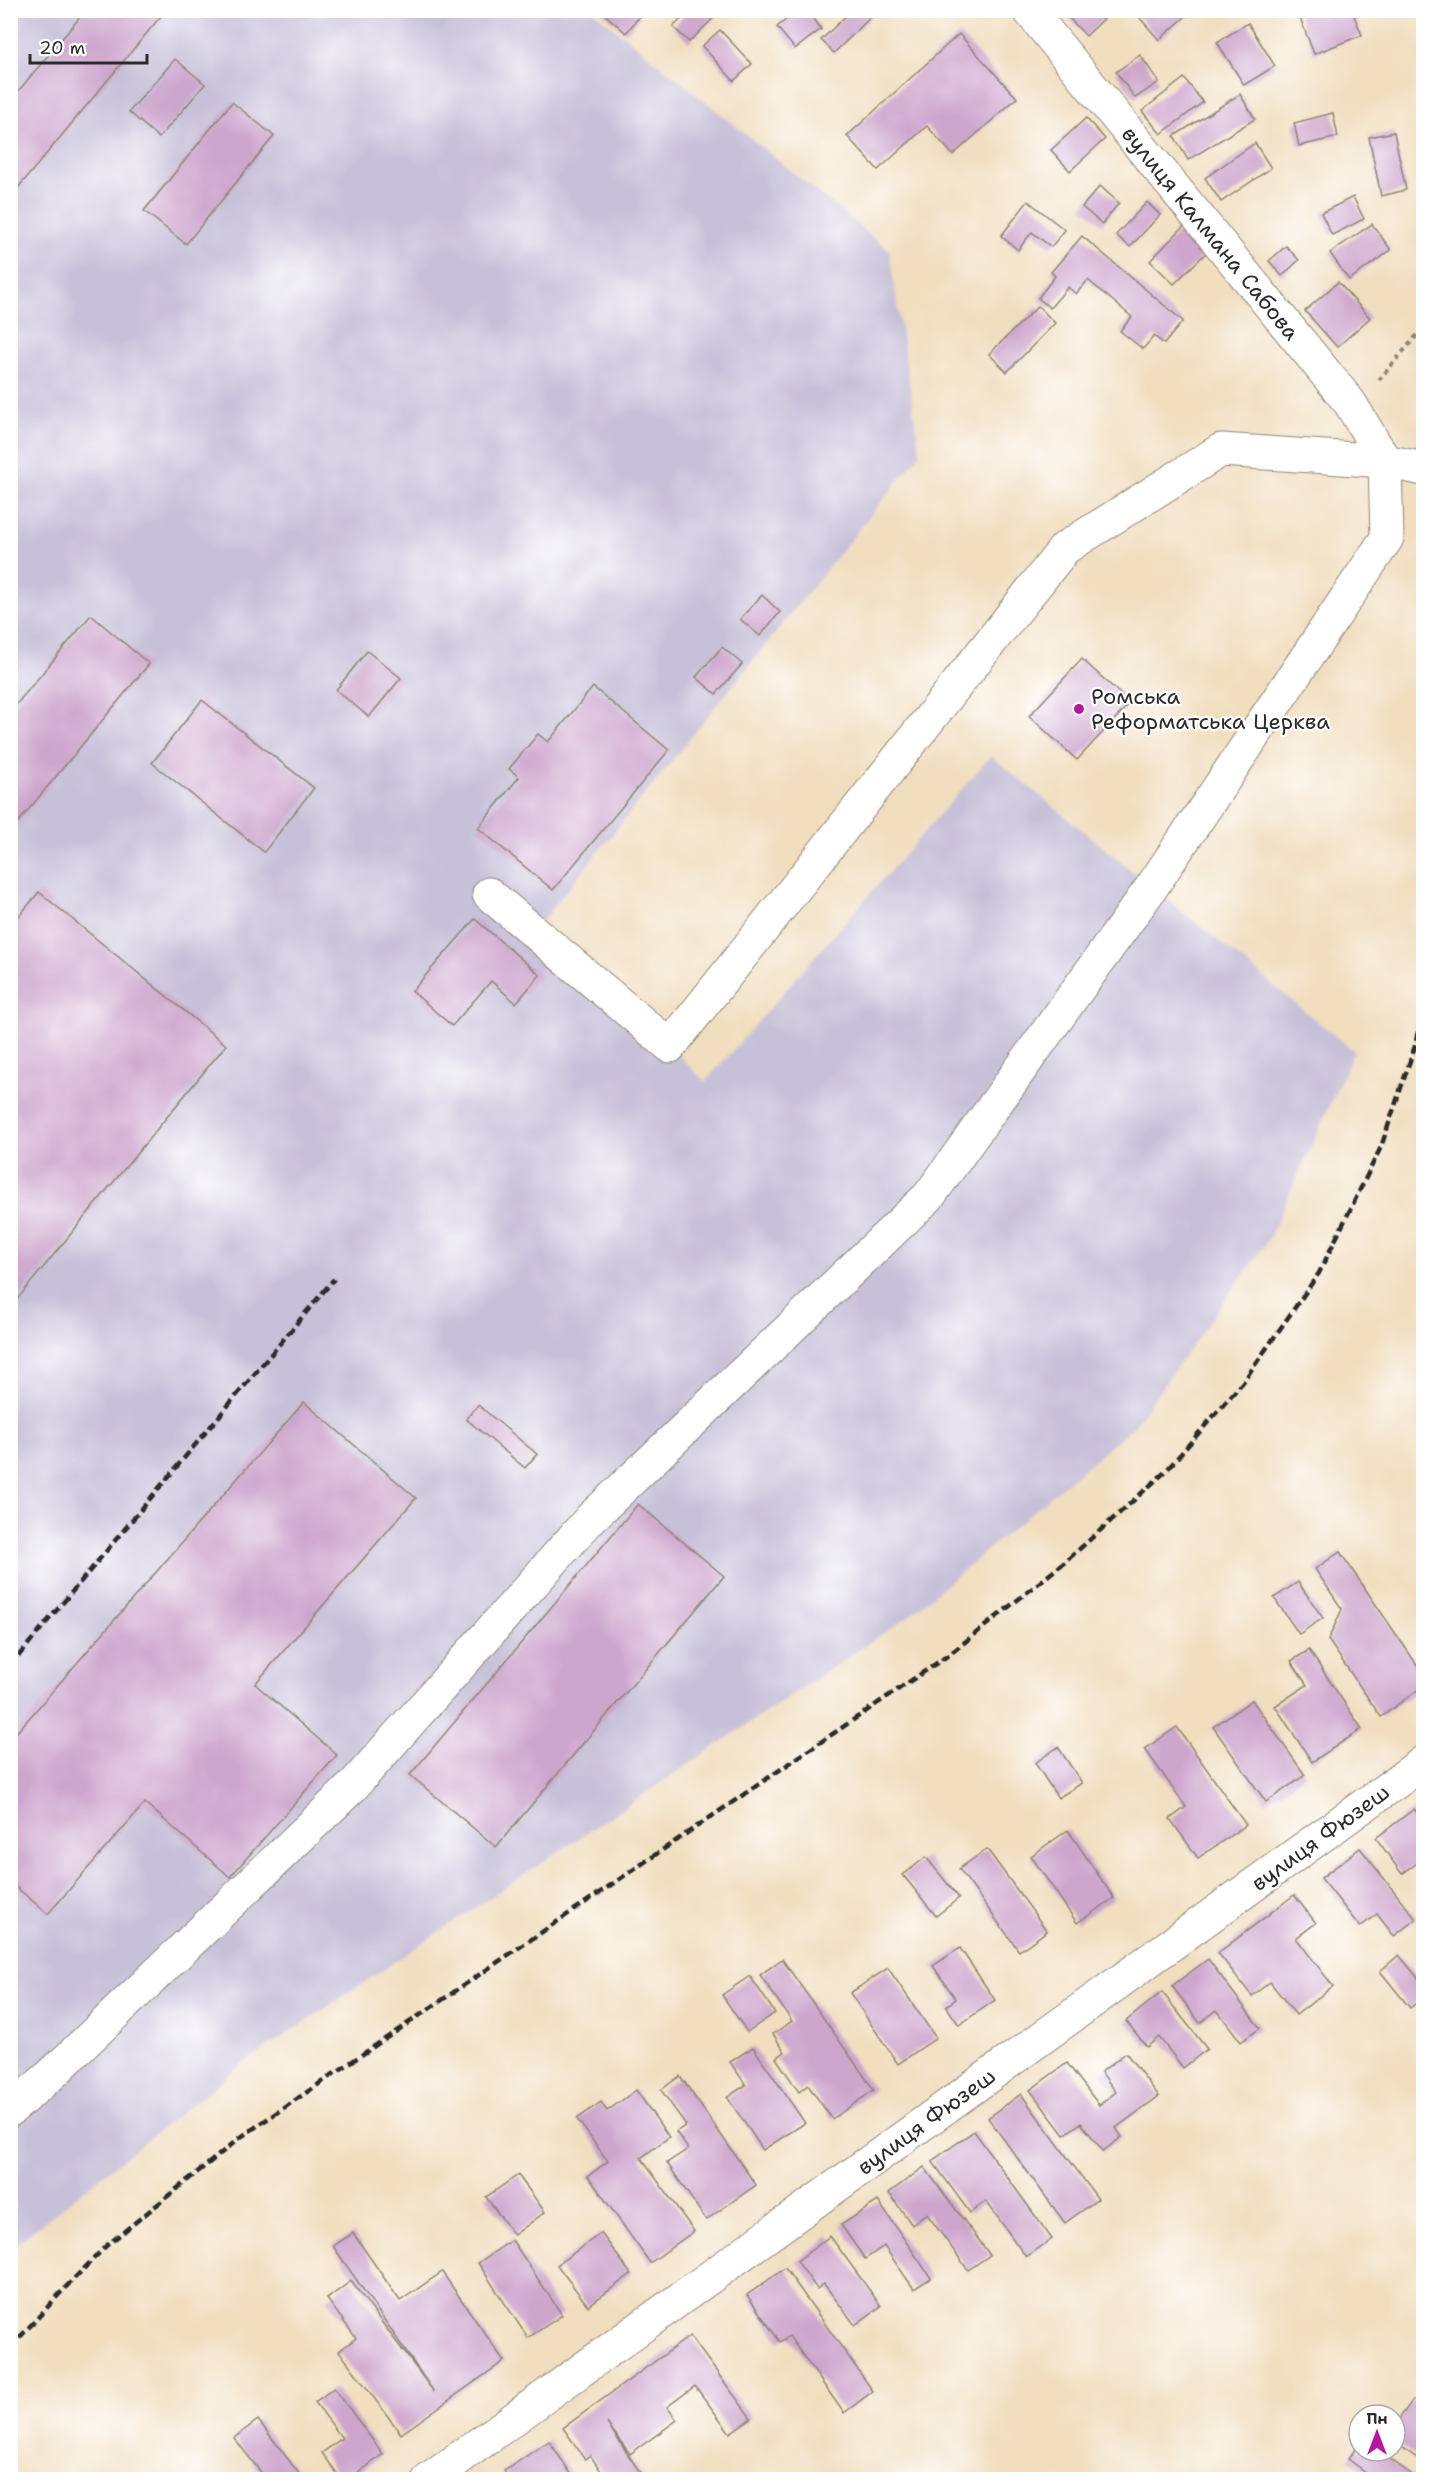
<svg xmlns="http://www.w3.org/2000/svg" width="1434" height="2490" viewBox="0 0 1434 2490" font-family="'Shantell Sans',sans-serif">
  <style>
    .industrial { fill: #c7c0d9 }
    .building { fill: #cda6cd }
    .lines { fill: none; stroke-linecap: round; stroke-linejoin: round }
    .minor-casing { stroke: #8e8475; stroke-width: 35 }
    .path { stroke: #8e8475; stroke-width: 4; stroke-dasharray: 4.5 4.5; stroke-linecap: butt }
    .minor { stroke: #fff; stroke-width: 33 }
    .rail { stroke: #2b2b2b; stroke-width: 4.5; stroke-dasharray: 9 4.5; stroke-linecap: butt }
    .poi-dot { fill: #b5179e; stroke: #fff; stroke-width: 2 }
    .labels { text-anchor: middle; stroke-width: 4.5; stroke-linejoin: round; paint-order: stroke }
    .street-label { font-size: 22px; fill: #2b2b2b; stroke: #fff }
    .poi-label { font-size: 22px; fill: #2b2b2b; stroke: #fff; text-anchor: start }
  </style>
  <rect width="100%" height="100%" fill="#fff"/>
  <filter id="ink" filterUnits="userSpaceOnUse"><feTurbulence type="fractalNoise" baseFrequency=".0167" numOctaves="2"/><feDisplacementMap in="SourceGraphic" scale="12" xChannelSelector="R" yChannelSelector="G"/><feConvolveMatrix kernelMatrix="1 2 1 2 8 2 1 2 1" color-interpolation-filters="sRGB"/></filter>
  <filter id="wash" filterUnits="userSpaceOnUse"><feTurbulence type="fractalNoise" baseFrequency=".008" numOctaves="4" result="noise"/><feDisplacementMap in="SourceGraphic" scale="24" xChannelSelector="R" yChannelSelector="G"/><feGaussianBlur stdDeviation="1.35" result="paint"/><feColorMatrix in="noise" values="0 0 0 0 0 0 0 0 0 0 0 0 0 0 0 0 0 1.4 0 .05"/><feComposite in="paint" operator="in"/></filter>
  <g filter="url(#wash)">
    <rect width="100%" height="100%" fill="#f1debf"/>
    <polygon class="industrial" points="11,11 593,11 889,250 920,454 534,931 670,1046 705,1082 991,756 1354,1051 1269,1239 1134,1426 909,1616 241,2065 11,2248"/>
    <g id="blocks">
      <g class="building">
        <polygon points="86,10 166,10 18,188 13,184 10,188 10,101"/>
        <polygon points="600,10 633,10 640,16 626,33"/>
        <polygon points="690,10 716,10 719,13 689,42 673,27"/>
        <polygon points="798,10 808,10 821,29 795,49 777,27"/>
        <polygon points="852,10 878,10 834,53 821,40"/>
        <polygon points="1077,10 1098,10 1105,18 1086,36 1069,18"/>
        <polygon points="1133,10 1193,10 1159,40"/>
        <polygon points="1297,10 1369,10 1369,11 1354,16 1362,35 1314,54"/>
        <polygon points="1248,23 1275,66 1244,85 1217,42"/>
        <polygon points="720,30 752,64 734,81 702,46"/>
        <polygon points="959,34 1017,98 953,155 927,126 878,170 847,136"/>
        <polygon points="1140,55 1159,82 1135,98 1116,72"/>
        <polygon points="175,59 205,84 159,138 129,112"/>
        <polygon points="1184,78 1203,102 1161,134 1142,111"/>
        <polygon points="1240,94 1255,119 1188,160 1174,136"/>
        <polygon points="232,102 274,136 186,244 144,211"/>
        <polygon points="1333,113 1338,137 1299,146 1294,123"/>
        <polygon points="1086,118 1105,139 1070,171 1051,150"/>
        <polygon points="1394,132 1406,190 1381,196 1369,137"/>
        <polygon points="1255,143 1271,168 1221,202 1205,178"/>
        <polygon points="1100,186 1119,203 1102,224 1082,207"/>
        <polygon points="1353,197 1364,219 1332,235 1321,213"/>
        <polygon points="1028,201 1065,230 1051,247 1032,232 1018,250 1001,236"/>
        <polygon points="1147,202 1160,215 1130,247 1116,235"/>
        <polygon points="1372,224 1391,250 1349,280 1330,253"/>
        <polygon points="1184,226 1209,250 1174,284 1150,261"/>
        <polygon points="1082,236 1183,321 1164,344 1154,336 1143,349 1120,331 1132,317 1088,280 1076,294 1068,287 1050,308 1038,298 1055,276 1051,272"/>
        <polygon points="1286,246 1299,260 1282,276 1269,261"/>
        <polygon points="1338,282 1370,318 1337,347 1305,311"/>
        <polygon points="1038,306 1055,323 1007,372 989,354"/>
        <polygon points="762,595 780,612 760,636 740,619"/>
        <polygon points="91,615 149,664 10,832 10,712"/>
        <polygon points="722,647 742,664 716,694 696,677"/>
        <polygon points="367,651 401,678 369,717 336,690"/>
        <polygon points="1082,659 1130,703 1077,760 1029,716"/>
        <polygon points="593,687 669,750 553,890 478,828 519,777 509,769 538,734 548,742"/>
        <polygon points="202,700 314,788 264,852 152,763"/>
        <polygon points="39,892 226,1045 10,1308 10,927"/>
        <polygon points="475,919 540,975 516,1003 491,981 452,1026 412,991"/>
        <polygon points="304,1402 416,1498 255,1684 337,1755 230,1877 145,1803 48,1914 10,1882 10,1740"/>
        <polygon points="478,1405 537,1454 525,1468 466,1419"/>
        <polygon points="638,1504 724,1576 496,1847 410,1775"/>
        <polygon points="1340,1552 1424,1675 1424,1685 1381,1717 1328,1640 1342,1609 1315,1569"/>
        <polygon points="1298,1582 1323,1618 1299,1634 1274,1598"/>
        <polygon points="1309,1650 1362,1729 1312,1762 1275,1706 1307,1685 1291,1661"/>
        <polygon points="1252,1700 1305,1775 1266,1802 1213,1727"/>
        <polygon points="1177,1727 1246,1825 1198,1858 1170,1819 1186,1807 1145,1749"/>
        <polygon points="1058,1747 1082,1783 1058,1798 1035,1763"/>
        <polygon points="1414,1809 1424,1822 1424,1858 1402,1874 1376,1838"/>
        <polygon points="1068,1830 1114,1898 1077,1923 1031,1856"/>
        <polygon points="1360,1848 1416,1919 1394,1936 1377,1914 1360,1927 1321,1878"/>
        <polygon points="987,1849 1047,1931 1019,1951 959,1869"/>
        <polygon points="926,1857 959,1898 936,1916 903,1875"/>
        <polygon points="1294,1895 1316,1923 1296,1938 1333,1986 1296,2015 1270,1982 1252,1996 1218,1953"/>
        <polygon points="960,1948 995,2000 959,2025 946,2006 956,1999 933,1966"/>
        <polygon points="1399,1955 1424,1985 1424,1997 1410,2008 1380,1971"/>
        <polygon points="782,1959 874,2090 832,2119 808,2085 799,2092 776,2058 785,2052 773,2034 792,2021 760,1975"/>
        <polygon points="1208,1959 1260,2028 1241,2042 1217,2010 1200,2023 1172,1986"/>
        <polygon points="888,1968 936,2038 898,2064 850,1993"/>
        <polygon points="750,1976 775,2013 747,2032 722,1995"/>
        <polygon points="1162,1992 1207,2049 1183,2068 1159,2037 1147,2047 1126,2021"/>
        <polygon points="753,2047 805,2123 763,2150 727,2097 746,2085 730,2062"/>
        <polygon points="1126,2053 1159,2096 1116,2128 1122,2137 1103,2151 1081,2123 1064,2135 1030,2090 1067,2063 1099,2105 1116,2092 1101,2072"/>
        <polygon points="680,2076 756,2185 706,2220 667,2163 688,2149 676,2132 686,2125 661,2090"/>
        <polygon points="636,2090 669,2137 641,2158 694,2231 650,2263 588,2176 608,2161 577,2119 601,2102 607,2111"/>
        <polygon points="1021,2094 1098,2199 1065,2223 988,2118"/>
        <polygon points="974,2131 1052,2239 1026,2257 986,2201 970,2213 932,2161"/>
        <polygon points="924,2167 990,2255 968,2270 927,2214 912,2225 889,2193"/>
        <polygon points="518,2175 545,2212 514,2235 486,2197"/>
        <polygon points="878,2201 931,2278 914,2289 884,2246 865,2259 841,2225"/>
        <polygon points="353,2233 400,2301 442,2272 504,2361 401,2434 339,2351 356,2338 327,2299 351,2281 434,2392 333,2246"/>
        <polygon points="601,2233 631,2274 588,2306 557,2265"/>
        <polygon points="830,2236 881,2306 855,2325 824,2284 817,2289 797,2261"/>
        <polygon points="512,2240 562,2315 528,2338 478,2263"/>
        <polygon points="785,2268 873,2391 844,2413 789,2336 780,2342 747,2295"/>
        <polygon points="690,2336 751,2418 730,2433 695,2386 667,2407 677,2420 630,2454 607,2423 645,2480 607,2480 590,2455 585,2459 563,2428"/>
        <polygon points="334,2388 383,2454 349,2480 342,2480 322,2453 342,2438 315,2402"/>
        <polygon points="1413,2400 1424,2408 1424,2463 1395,2442 1395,2424"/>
        <polygon points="258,2420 304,2480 267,2480 234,2438"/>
        <polygon points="549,2441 575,2480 510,2480 504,2471"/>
        <polygon points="1359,2444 1359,2451 1379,2451 1419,2480 1377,2480 1348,2459"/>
      </g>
    </g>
  </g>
  <g filter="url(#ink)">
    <use href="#blocks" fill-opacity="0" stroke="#8e8475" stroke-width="1.5"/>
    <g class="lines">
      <defs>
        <g id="minor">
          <polyline points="1029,10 1350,403 1385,461"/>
          <polyline points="489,894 670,1046 1065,548 1221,450 1385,461 1424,469"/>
          <polyline points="10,2110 52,2074 353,1786 590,1519 929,1196 1151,888 1387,538 1385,461"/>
          <polyline points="429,2480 1424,1762"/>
        </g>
      </defs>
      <use href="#minor" class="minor-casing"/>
      <polyline class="path" points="1379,380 1424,327"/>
      <use href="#minor" class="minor"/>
      <g class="rail">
        <polyline points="10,1666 334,1279"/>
        <polyline points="10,2348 64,2289 106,2246 241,2137 950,1654 1065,1562 1165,1472 1243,1382 1319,1273 1381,1147 1415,1046 1424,1001"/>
      </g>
    </g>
  </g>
  <circle class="poi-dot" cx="1079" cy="709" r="6"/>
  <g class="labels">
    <g class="street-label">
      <text transform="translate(1211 233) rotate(51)" y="8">вулиця Калмана Сабова</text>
      <text transform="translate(1320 1837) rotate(-36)" y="8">вулиця Фюзеш</text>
      <text transform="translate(926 2121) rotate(-36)" y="8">вулиця Фюзеш</text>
    </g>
    <g class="poi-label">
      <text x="1091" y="704">Ромська<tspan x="1091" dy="25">Реформатська Церква</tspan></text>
    </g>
  </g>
  <rect width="1434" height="2490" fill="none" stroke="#fff" stroke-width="36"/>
  <g transform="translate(1377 2433)"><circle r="28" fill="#ffffff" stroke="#aaaaaa" stroke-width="1.5"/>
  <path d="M0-4.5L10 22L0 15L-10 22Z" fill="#b5179e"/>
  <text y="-9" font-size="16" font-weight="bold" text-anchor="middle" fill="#2b2b2b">Пн</text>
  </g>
  <path d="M30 54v9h117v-9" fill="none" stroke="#2b2b2b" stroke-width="3"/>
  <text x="39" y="54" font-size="18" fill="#2b2b2b" stroke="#ffffff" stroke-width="4.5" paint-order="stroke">20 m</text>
</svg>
